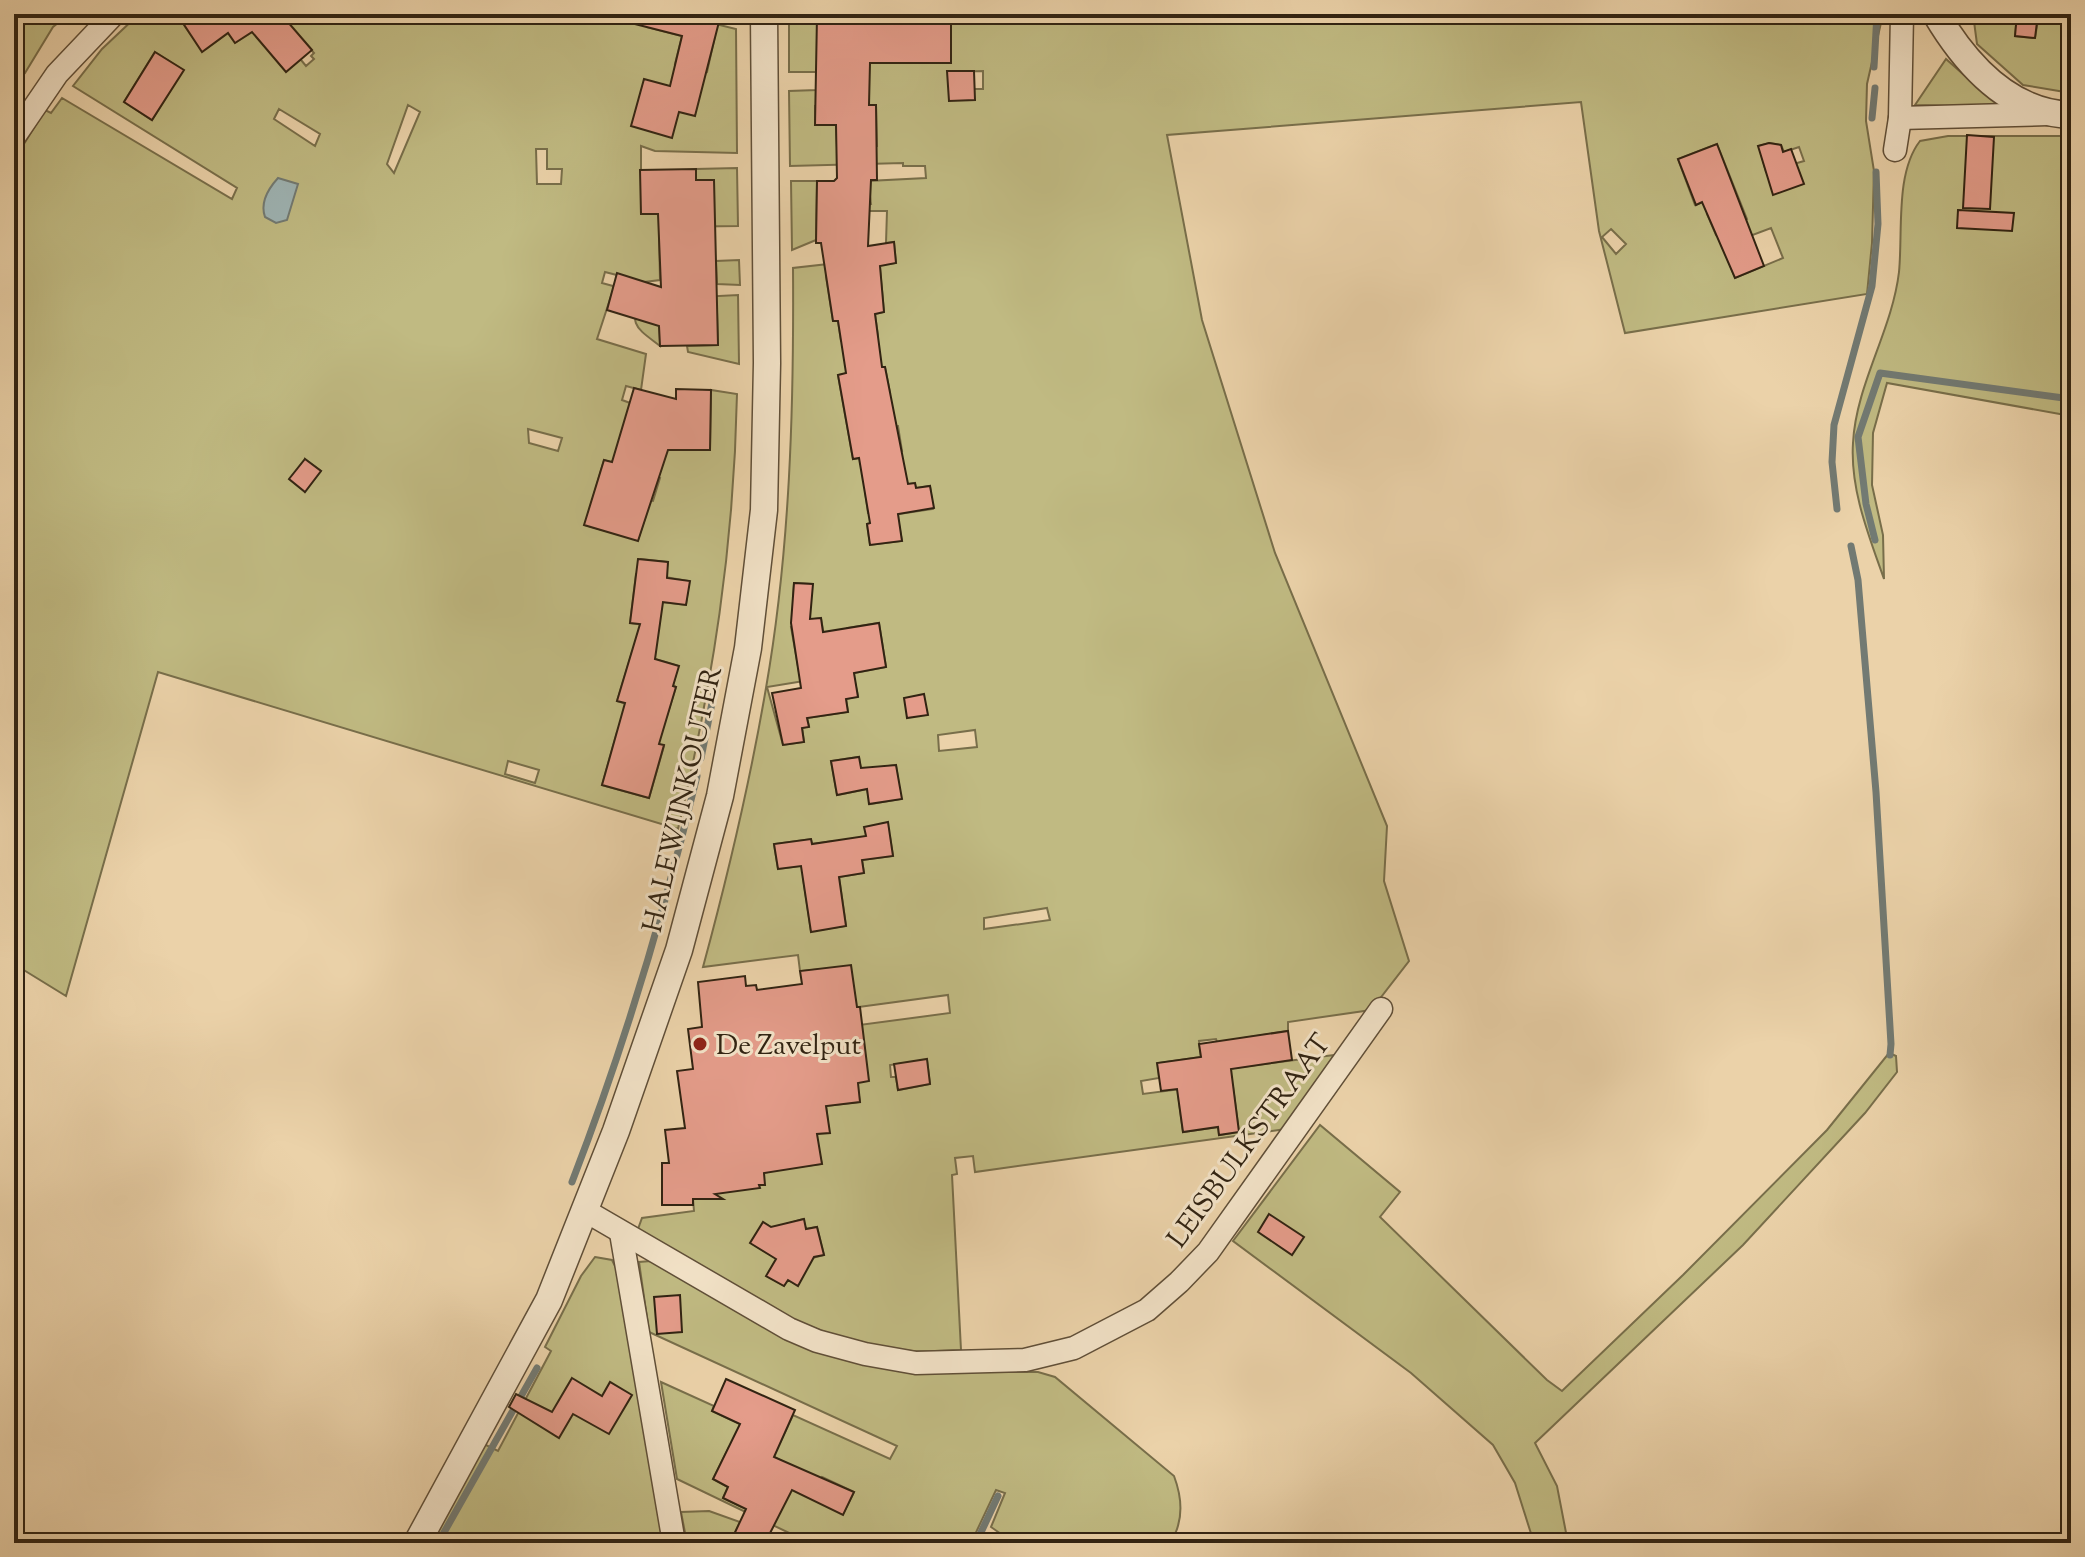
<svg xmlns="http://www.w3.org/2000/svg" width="2085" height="1557" viewBox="0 0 2085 1557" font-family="'Sorts Mill Goudy',serif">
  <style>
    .green { fill: #c0ba82; stroke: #786e4a; stroke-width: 2; fill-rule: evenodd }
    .water { fill: #9eb4b4; stroke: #727a73; stroke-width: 2 }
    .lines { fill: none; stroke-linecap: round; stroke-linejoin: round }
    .stream { stroke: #727a73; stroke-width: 7 }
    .building { fill: #e49c8a; stroke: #312312; stroke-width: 2 }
    .minor-casing { stroke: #604f38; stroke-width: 25 }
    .tertiary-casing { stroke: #604f38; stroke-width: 29 }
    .minor { stroke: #f2e2c7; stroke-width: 22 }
    .tertiary { stroke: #f2e2c7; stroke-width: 26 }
    .poi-dot { fill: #8f2418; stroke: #f2e2c7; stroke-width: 3 }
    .labels { text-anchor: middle; stroke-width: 6; stroke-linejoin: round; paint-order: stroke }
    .street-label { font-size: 28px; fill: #312312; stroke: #f2e2c7 }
    .poi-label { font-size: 28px; fill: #312312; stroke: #f2e2c7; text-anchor: start }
  </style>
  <rect width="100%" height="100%" fill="#ebd2a9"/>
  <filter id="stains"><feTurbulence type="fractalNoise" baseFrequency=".0025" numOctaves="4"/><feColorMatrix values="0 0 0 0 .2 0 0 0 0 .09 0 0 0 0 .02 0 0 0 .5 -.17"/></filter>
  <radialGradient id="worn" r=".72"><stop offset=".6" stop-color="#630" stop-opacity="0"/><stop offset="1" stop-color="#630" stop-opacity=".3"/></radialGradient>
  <g class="green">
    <polygon points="14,14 69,14 53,27 25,73 14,68 14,39 25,24"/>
    <path d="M139,14H185L180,19L191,35L206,49L228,33L235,43L252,32L263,14L306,66L314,59L311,56L314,53L283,19L289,14H634L647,27L682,36L675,64L707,72L715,36L686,29L675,14L736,29L737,153L655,151L641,146V214L714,211V180H696V169L737,168L738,226L663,227L659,237L660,280L644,282L605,272L602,283L624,289L613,290L597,339L646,354L641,390L626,386L622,400L675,419V450H710L711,390L737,394C734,546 713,682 678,829L158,672L66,996L14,964V160L45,110L51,113L62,98L232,199L237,188L73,86L102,49ZM155,52L183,70L152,120L124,102ZM408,105L420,112L394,173L387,164ZM279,109L320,134L315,146L274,119ZM536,149H547V169H562L561,184H537ZM528,429L562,438L558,451L529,443ZM305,459L321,471L305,491ZM604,460L660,478L653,501L646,500V515L638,540L585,525ZM641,559L668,562L665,577L689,581L686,605L661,602L659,627L630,623L636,574H639ZM632,652L678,666L673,686L676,687L667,716L617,701ZM617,732L664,746L649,798L602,785ZM508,761L539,770L535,783L505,774Z"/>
    <path d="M951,14H1883L1867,84L1866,121L1874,171L1872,243L1867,294L1625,333L1599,231L1581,102L1167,135L1202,320L1275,553L1387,826L1384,881L1409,961L1371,1010L1288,1022V1031L1243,1038L1244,1047L1220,1050L1216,1039L1199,1041L1201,1057L1158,1063L1159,1078L1141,1081L1143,1094L1197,1087L1196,1073L1334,1055L1286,1129L975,1172L973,1156L955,1158L957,1174L952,1175L961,1350C945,1350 928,1352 912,1351C810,1343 721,1284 638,1229L642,1218L694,1211L693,1199L716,1198V1179L738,1178V1176L769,1172L767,1164L726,1168L725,1161H720L719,1158H708V1162L689,1163V1150L772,1140L774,1151L785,1150L784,1138L829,1132L826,1106L860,1102L857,1083L799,1089L798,1084L785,1086V1091L770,1089V1093L733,1098L731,1079L769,1074L768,1061H763L762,1053L740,1056L741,1063L731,1064L728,1041L785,1034L783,1017L791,1015L790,1003L807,1001L805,984L824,981L823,969L800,971L798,955L703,967C728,875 750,782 766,688C790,550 794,408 793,268L872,259L874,266L896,263L894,242L886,243L887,211H868L869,204H871L868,181L926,178L925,166H903V163L790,166L789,91L817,90L816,72H789V15H817V72H869L870,43H880L881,63L904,62V43H951ZM983,71V89H964L963,84H950V72ZM876,105L877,146L837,147L836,125H815V106ZM1769,143L1781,145L1784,152L1799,147L1804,161L1766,172L1759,146ZM1717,144L1747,219L1744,221L1750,236L1771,228L1783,258L1735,278L1722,245L1734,240L1730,230L1716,235L1707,214L1711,212L1706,201L1695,205L1678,159ZM1611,229L1626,244L1616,254L1602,237ZM880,268L884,312L875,314L878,336L841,341L838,321H833L826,276ZM885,367L890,393L883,394L888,427L898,426L902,451L853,459L838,375ZM915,483L916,488L930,486L933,509L873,518L871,513H868L865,491ZM898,519L902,541L870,545L867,524ZM794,583L812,584L811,598L793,597ZM821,618L829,668L799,672L791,627L801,625V621ZM879,623L886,667L854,673L851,650L841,651L838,634L847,632V628ZM853,673L858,696L846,699L848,712L807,718L809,726L802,728L804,742L783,745L767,687ZM975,730L977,747L939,751L938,735ZM859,757L861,770L896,765L901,799L870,804L867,789L837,795L831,761ZM890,837L893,856L862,860L864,873L839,877L846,926L811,931L803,878L816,876L814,864L778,869L774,844L811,839L812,844L833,841L834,845ZM1047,908L1050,920L984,929V918ZM948,995L950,1013L822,1030L820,1024L801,1026L799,1015ZM858,1037L859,1048L796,1056L795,1042ZM927,1060L930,1084L898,1090L896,1077H891L890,1065ZM1233,1087L1239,1132L1219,1135L1218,1127L1183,1132L1178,1094ZM819,1152L822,1164L790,1168L789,1157ZM803,1219L806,1229L817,1227L824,1255L812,1258L798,1285L788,1280L784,1286L767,1276L778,1256L769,1250L767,1253L751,1243L763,1223L773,1228Z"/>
    <polygon points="1973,14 2017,14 2015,36 2035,38 2038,20 2054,22 2055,14 2071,14 2071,93 2023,85 1977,44"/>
    <polygon points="1946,59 1982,91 2001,102 2000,107 1915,105"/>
    <path d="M1948,136H2071V416L1887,383L1873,433L1872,485L1883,535L1884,579C1869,536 1850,490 1853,443C1856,384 1892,331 1899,272C1903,232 1895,173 1920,141Z"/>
    <polygon points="791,181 817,181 816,240 792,250"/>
    <polygon points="739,260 740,285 717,284 716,261"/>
    <path d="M640,294L660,299L738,295L739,364L688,352L687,346L718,345L717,312H659L660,346C634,326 630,326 640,294Z"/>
    <polygon points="1889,1053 1896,1056 1897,1072 1865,1113 1743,1245 1535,1443 1557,1486 1568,1543 1534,1543 1515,1483 1493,1445 1411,1373 1233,1241 1320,1125 1400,1192 1380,1217 1547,1380 1562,1391 1683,1275 1827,1130"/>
    <polygon points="595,1257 612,1260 619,1274 664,1543 429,1543 484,1444 498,1451 551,1351 545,1347 581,1276"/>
    <path d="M651,1261L762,1325L931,1372H1038L1055,1377L1174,1476C1183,1500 1184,1522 1170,1543H1014L991,1527L1005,1493L996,1490L971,1543H810L677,1479L661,1382L714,1406L712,1411L780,1443L793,1415L890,1459L897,1446L649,1332L639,1262ZM729,1447L759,1449L798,1469L742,1507L723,1498L728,1487L713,1479ZM822,1477L854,1492L843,1514L818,1485Z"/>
    <polygon points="709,1511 740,1522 730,1543 687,1543 681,1512"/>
  </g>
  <path class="water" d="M278,178L298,184L287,220L276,223L265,217C260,203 268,189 278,178Z"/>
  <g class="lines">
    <g class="stream">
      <polyline points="1874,67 1877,14"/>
      <polyline points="1872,118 1875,88"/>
      <polyline points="1837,509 1832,462 1834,425 1872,286 1878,224 1876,172"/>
      <polyline points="1875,540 1866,504 1858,437 1880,373 2071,399"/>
      <polyline points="1851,546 1858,580 1876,792 1891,1044 1890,1055"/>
      <polyline points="701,758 715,688"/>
      <path d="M572,1182C623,1050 664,914 697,776"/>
      <polyline points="438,1543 537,1368"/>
      <polyline points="976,1543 998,1496"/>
    </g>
  </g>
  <g class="building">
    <polygon points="177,14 281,14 312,50 286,72 252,32 235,43 228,33 202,52"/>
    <polygon points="624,14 721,14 695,116 679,112 672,138 631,126 644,79 670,86 682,36 623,21"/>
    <polygon points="951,14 951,63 870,63 869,105 876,105 877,180 871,180 868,246 894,242 896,263 880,266 884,312 875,314 882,367 885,367 908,484 915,483 916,488 930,486 934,508 898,514 902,541 870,545 867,524 870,523 859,458 853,459 838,375 846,373 838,321 833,321 821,243 816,243 817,181 834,181 837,178 836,125 815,125 817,16"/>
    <polygon points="2017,14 2038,14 2035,38 2015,36"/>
    <polygon points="155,52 184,70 152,120 124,102"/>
    <polygon points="947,71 974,71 975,100 949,101"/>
    <polygon points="1967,135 1994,137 1990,209 1963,208"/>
    <polygon points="1769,143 1781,145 1783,152 1791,149 1804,184 1773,195 1758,146"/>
    <polygon points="1717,144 1764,266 1735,278 1702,202 1696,205 1678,159"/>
    <polygon points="696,169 696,180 714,180 718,345 660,346 659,326 607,310 617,273 661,287 658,214 641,214 640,170"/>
    <polygon points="1958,210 2014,213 2012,231 1957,228"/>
    <polygon points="634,388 676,399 676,389 711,390 710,450 668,450 638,541 584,525 604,460 612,462"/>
    <polygon points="305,459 321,471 305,492 289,479"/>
    <polygon points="638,559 668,562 667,578 690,581 686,605 663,602 655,659 679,666 673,686 676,687 659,744 664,745 649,798 602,785 625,703 617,701 640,624 630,623"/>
    <polygon points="794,583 813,584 810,619 821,618 823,632 879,623 886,667 854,673 858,697 846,699 848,712 807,718 809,727 802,728 804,742 783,745 772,693 801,688 791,623"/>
    <polygon points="924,694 928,715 907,718 904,698"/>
    <polygon points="859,757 861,768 896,765 902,799 869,804 867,789 837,795 831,761"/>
    <polygon points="888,822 893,856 862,860 864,873 839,877 846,926 811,932 801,866 778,869 774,844 811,839 812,844 866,836 864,827"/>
    <polygon points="851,965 857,1007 860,1007 869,1081 858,1083 860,1102 826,1106 830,1133 817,1134 822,1164 764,1173 765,1185 759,1185 760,1188 715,1194 723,1199 693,1199 693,1205 662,1205 662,1163 669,1163 665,1130 685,1128 677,1071 693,1069 688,1029 702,1027 698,982 745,976 746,986 756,985 757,990 802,984 800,971"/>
    <polygon points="1288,1031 1292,1060 1231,1069 1239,1132 1219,1135 1218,1127 1183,1132 1177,1089 1161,1091 1157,1063 1201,1057 1199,1044"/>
    <polygon points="927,1059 930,1084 898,1090 894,1064"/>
    <polygon points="1269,1214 1304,1237 1292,1255 1258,1232"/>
    <polygon points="804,1219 806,1229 817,1227 824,1255 814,1257 798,1286 788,1280 784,1286 766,1276 776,1259 750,1243 763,1222 771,1227"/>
    <polygon points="680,1295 682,1332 657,1334 654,1297"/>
    <polygon points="572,1378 602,1396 610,1382 632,1395 609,1434 573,1414 559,1438 509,1407 516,1394 552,1412"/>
    <polygon points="726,1379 795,1410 774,1457 854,1492 843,1515 792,1490 765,1543 730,1543 746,1509 723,1498 728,1487 713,1479 740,1424 712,1411"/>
  </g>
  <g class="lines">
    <defs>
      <g id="minor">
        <polyline points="1900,118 2048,114"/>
        <polyline points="14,137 57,74 114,14"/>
        <polyline points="1895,150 1900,118 1902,14"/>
        <polyline points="584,1210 789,1329 817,1341 865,1354 916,1363 1025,1360 1074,1348 1147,1310 1179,1282 1208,1252 1381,1009"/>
        <polyline points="621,1233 674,1543"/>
      </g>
      <g id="tertiary">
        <path d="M1936,14C1965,63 2009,113 2071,115"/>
        <polyline points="417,1543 549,1300 616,1131 679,950 720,796 748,648 764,510 767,363 764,14"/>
      </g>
    </defs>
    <use href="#minor" class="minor-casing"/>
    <use href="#tertiary" class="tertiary-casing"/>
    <use href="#minor" class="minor"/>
    <use href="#tertiary" class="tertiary"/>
  </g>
  <circle class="poi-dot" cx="700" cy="1044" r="8"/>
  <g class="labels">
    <g class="street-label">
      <text transform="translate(681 799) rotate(-77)" y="10">HALEWIJNKOUTER</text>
      <text transform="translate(1248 1140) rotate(-54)" y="10">LEISBULKSTRAAT</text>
    </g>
    <g class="poi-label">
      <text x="716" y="1054">De Zavelput</text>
    </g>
  </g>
  <rect width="2085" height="1557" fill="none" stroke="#ebd2a9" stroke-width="48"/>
  <rect x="16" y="16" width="2053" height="1525" fill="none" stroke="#312312" stroke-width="4"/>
  <rect x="24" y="24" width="2037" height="1509" fill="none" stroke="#312312" stroke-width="2"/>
  <rect width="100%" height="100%" filter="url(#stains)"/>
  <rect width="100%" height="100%" fill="url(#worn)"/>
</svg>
